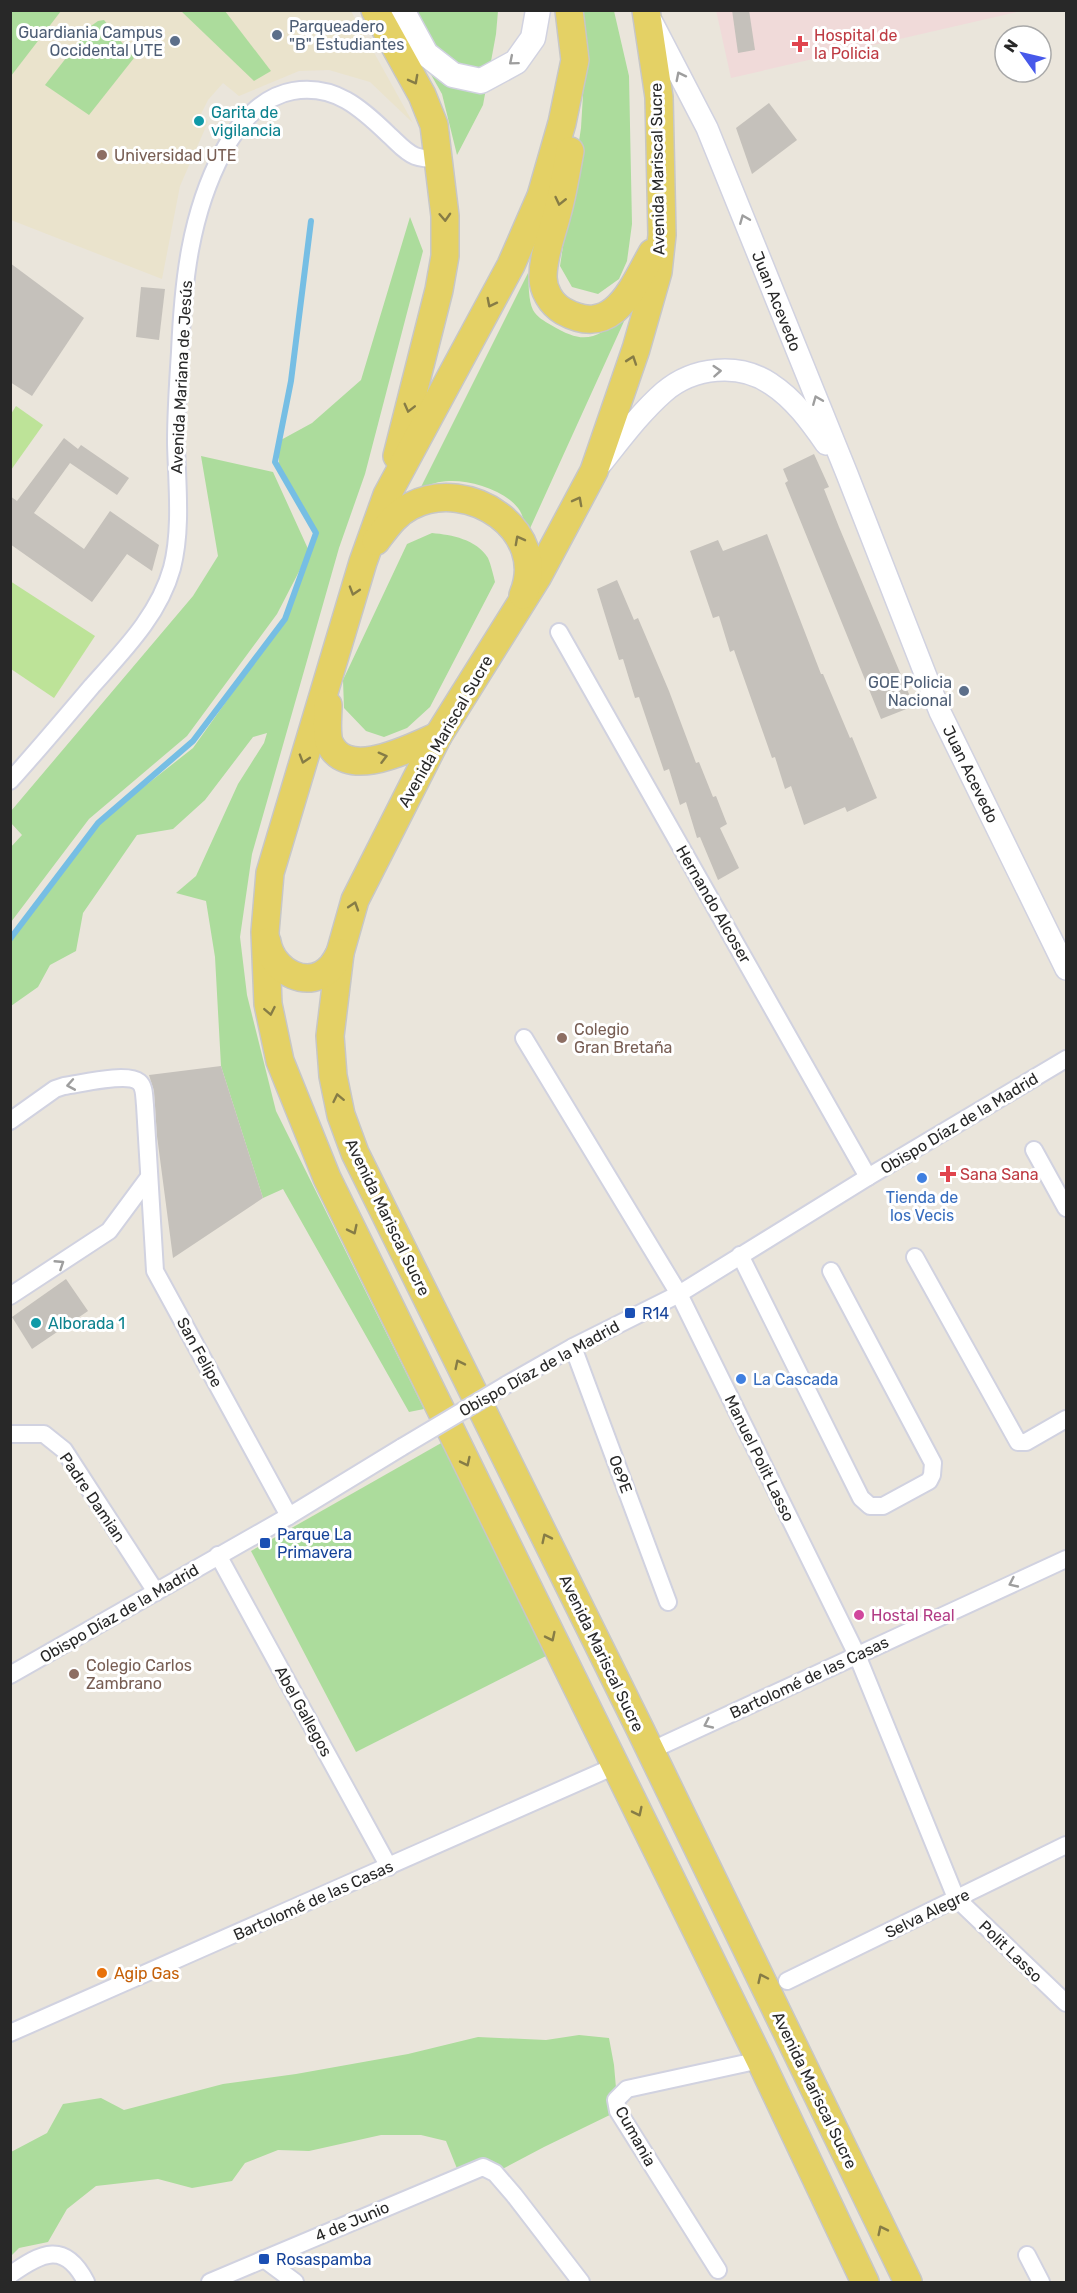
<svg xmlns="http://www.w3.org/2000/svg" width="1077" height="2293" viewBox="0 0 1077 2293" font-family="Rubik,sans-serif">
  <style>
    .education { fill: #eae3cc }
    .medical { fill: #f0dad9 }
    .green { fill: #acdc9c }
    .pitch { fill: #bde398 }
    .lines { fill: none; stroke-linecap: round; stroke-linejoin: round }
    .stream { stroke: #76bee4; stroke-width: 6 }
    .building { fill: #c5c1bb }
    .minor-casing { stroke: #d1d2e0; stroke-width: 20 }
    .tertiary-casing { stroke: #d1d2e0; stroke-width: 24 }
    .secondary-casing { stroke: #d1d2e0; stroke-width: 27 }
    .primary-casing { stroke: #c7c7c7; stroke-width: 30 }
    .minor { stroke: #fff; stroke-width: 16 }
    .tertiary { stroke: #fff; stroke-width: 21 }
    .secondary { stroke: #fff; stroke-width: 24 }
    .primary { stroke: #e4d165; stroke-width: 27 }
    .minor-bridge-casing { stroke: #d1d2e0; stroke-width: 20; stroke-linecap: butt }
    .minor-bridge { stroke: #fff; stroke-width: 16 }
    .oneway { stroke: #9e9e9e }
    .oneway2 { stroke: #867c46 }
    .service-dot { fill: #5c6f8a; stroke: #fff; stroke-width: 2 }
    .health-dot { fill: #e0444e; stroke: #fff; stroke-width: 2 }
    .culture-dot { fill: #0f9aa8; stroke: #fff; stroke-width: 2 }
    .education-dot { fill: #8d6e63; stroke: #fff; stroke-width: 2 }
    .shop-dot { fill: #3f7fe0; stroke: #fff; stroke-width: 2 }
    .transit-dot { fill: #1a4fb4; stroke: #fff; stroke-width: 2 }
    .hotel-dot { fill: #d1479c; stroke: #fff; stroke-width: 2 }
    .food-dot { fill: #e8710a; stroke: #fff; stroke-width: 2 }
    .labels { text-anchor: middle; stroke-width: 6; stroke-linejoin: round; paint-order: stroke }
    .service-label { font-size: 16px; fill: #4e5e75; stroke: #fff; text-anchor: end }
    .health-label { font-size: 16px; fill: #be3a42; stroke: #fff; text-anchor: start }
    .culture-label { font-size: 16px; fill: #0d838f; stroke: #fff; text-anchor: start }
    .education-label { font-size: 16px; fill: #785e54; stroke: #fff; text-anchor: start }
    .street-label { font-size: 16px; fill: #282828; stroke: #fff }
    .shop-label { font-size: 16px; fill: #366cbe; stroke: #fff }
    .transit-label { font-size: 16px; fill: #164399; stroke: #fff; text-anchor: start }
    .hotel-label { font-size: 16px; fill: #b23c85; stroke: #fff; text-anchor: start }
    .food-label { font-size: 16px; fill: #c56008; stroke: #fff; text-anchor: start }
  </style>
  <rect width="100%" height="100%" fill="#eae5db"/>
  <polygon class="education" points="10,11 351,11 413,123 370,82 329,70 299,71 239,96 223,83 208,100 201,114 208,122 180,186 162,279 11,220"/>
  <polygon class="medical" points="716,10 1021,11 731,78"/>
  <g class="green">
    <polygon points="11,10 61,11 11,76 10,11"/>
    <polygon points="181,11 225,11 271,71 254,81"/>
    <polygon points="395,11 498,11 496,34 483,105 457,155 442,94"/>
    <polygon points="583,11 614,11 629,76 632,224 627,261 619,279 598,294 572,287 560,266 581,128 586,45"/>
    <polygon points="104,20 134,58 89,115 45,85 91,26 98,21"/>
    <polygon points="410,217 423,251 415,282 365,474 339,548 252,854 240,937 247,995 276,1111 424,1409 409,1412 283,1189 263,1198 221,1066 215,957 206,901 176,893 196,876 238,784 264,743 267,733 253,737 205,800 173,829 137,835 83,913 76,951 50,965 38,987 11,1006 11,939 98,823 193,748 285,619 306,558 277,614 187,736 89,819 11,922 10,848 22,835 11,823 11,811 193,596 218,556 201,456 273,472 309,551 315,533 279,469 279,441 312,423 361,380"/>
    <path d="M528,273C529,284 528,300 533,310C537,317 544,321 551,325C586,346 594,338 626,317L527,535C525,526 524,516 518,508C504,490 471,480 449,481C439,481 430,485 421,487Z"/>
    <path d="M432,533C452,535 476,539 488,558C491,565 493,574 495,582L430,707L407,728L384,737L366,731L344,708L343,680L407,544Z"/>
    <polygon points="443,1442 548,1655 356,1752 251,1551"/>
    <polygon points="579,2035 609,2038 614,2065 618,2111 544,2147 495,2173 460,2176 446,2141 421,2135 381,2135 309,2151 278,2150 245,2163 232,2181 192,2188 158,2179 96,2186 67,2209 48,2242 19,2248 11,2256 11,2152 47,2133 63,2104 101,2098 124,2110 223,2084 296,2074 408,2054 478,2037 546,2040"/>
  </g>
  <g class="pitch">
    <polygon points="16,406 43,425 11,470 11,414"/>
    <polygon points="10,581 95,636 54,698 11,669"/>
  </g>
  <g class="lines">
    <polyline class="stream" points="10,939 98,823 193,741 285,619 316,533 275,462 291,381 311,221"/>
  </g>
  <g class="building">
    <polygon points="732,10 749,10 755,50 738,53"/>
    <polygon points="769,103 797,140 752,174 736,128"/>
    <polygon points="10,263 84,318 32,396 10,382"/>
    <polygon points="141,287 165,289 159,340 136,337"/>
    <polygon points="64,438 78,449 81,445 129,478 117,495 70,463 34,513 84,549 110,511 159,545 152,571 127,554 92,602 10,544 10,496 17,501"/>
    <polygon points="814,454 829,487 824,489 839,527 914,706 881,719 785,483 788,481 783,469"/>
    <polygon points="767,534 821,674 823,674 850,738 852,737 877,798 847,812 845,807 804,825 791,786 785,789 775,757 772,758 734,650 730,652 719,616 713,618 690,551 718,540 723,551"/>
    <polygon points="617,580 634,620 638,618 669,691 696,763 699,762 713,797 716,796 727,824 720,828 739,868 718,880 700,837 697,838 686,802 680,805 669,769 664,771 639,697 635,698 623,659 619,660 597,589"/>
    <polygon points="221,1066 263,1198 173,1258 157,1136 154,1091 149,1075"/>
    <polygon points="66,1279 88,1311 32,1349 12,1317"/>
  </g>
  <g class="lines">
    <defs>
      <g id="minor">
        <polyline points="559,632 868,1177"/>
        <path d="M10,781C38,750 65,718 92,686C124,650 159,615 172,568C182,529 177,484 176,443C176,413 178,382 180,352C183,282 190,214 223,152C237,125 262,96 293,91C335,84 361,108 389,135C397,142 405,152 415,156C423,159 431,159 439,159"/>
        <polyline points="524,1038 679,1294 857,1655 956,1898 1066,2003"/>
        <path d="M10,1121L55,1089L64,1086C80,1084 127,1072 139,1082C145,1087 144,1097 145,1105L155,1271L289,1516"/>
        <polyline points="1034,1150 1066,1208"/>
        <polyline points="740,1255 861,1498 870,1506 883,1506 929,1481 932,1475 933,1463 831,1271"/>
        <polyline points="915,1257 1018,1442 1026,1442 1066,1419"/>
        <polyline points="10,1296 109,1231 149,1177"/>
        <polyline points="573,1347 668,1602"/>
        <polyline points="506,1385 573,1347 679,1294 868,1177 1066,1059"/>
        <polyline points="10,1434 44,1434 64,1450 156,1592"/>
        <polyline points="218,1555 389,1867"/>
        <polyline points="10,1675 289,1516 402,1447"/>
        <polyline points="650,1751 1066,1559"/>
        <polyline points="787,1981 1066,1845"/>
        <polyline points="10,2033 615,1766"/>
        <polyline points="1027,2255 1041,2282"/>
        <polyline points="264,2259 295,2282"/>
        <polyline points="718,2270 618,2111 616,2100 627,2089 760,2060"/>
        <path d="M10,2275C42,2252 65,2241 86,2282"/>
        <polyline points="210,2282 483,2167 495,2173 514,2195 581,2282"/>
      </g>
      <g id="tertiary">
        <polyline points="652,22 707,128 847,474 940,712 1066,969"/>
        <path d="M601,464C621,439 640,413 664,392C693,367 739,362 771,384C794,399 810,421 826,444"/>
      </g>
      <polyline id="secondary" points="402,10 426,54 453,75 481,81 516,62 533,38 538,10"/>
      <g id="primary">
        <polyline points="375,10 422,95 434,125 445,216 445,256 439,290 397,456"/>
        <polyline points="569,10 575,60 562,123 541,196 511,265 387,495 363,562 270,873 265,932 268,1004 280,1061 327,1178 760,2060 865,2282"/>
        <polyline points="646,10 659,97 662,235 658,272 636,349 594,471 538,576 438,736 355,900 340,953 330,1036 333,1076 341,1115 355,1153 640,1729 908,2282"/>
        <path d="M570,151C566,172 563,193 557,214C552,234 543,255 543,277C543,290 551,304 563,311C613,339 632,289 652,253"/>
        <path d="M376,541C386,528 395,514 411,506C469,476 550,531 523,595"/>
        <path d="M328,705C328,715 326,732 329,742C346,783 412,747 438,736"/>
        <path d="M267,942C272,972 310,992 332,966C335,962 338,957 340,953"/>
      </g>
    </defs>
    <use href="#minor" class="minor-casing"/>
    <use href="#tertiary" class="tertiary-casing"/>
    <use href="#secondary" class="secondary-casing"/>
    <use href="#primary" class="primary-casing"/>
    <use href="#minor" class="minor"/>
    <use href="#tertiary" class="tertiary"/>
    <use href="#secondary" class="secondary"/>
    <use href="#primary" class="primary"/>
    <defs>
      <polyline id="minor-bridge" points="402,1447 506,1385"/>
    </defs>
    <use href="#minor-bridge" class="minor-bridge-casing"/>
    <use href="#minor-bridge" class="minor-bridge"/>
  </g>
  <defs><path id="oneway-chevron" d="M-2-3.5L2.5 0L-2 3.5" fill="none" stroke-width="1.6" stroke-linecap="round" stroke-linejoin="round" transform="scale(1.5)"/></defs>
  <g class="oneway">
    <use href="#oneway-chevron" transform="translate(513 61) rotate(140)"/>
    <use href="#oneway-chevron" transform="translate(680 76) rotate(-117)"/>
    <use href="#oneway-chevron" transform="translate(744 219) rotate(-112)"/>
    <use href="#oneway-chevron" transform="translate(717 371) rotate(-4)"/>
    <use href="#oneway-chevron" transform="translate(817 400) rotate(-112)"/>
    <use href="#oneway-chevron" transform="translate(71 1085) rotate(170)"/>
    <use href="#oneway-chevron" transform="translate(60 1264) rotate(-33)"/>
    <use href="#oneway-chevron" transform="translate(1013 1583) rotate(155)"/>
    <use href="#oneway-chevron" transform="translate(708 1724) rotate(155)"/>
  </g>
  <g class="oneway2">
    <use href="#oneway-chevron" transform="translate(414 80) rotate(62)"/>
    <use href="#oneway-chevron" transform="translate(560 201) rotate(103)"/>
    <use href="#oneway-chevron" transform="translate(445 217) rotate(87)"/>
    <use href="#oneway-chevron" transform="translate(491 303) rotate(117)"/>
    <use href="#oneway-chevron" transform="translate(632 360) rotate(-71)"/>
    <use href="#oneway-chevron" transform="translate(409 408) rotate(104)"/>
    <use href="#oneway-chevron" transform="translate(578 501) rotate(-62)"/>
    <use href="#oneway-chevron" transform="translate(519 540) rotate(-118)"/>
    <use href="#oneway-chevron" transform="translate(354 591) rotate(107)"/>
    <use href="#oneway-chevron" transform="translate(383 757) rotate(-15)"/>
    <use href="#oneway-chevron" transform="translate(304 759) rotate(107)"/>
    <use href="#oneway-chevron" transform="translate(354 906) rotate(-72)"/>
    <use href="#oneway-chevron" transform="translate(270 1011) rotate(79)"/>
    <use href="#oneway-chevron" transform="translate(338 1098) rotate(-102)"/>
    <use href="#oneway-chevron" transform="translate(353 1230) rotate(64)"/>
    <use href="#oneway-chevron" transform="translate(459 1364) rotate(-116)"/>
    <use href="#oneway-chevron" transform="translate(466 1462) rotate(64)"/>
    <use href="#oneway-chevron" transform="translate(546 1538) rotate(-116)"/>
    <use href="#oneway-chevron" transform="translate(551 1637) rotate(64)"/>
    <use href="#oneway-chevron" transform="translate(638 1812) rotate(64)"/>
    <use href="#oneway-chevron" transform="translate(762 1978) rotate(-115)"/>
    <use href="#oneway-chevron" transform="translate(882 2230) rotate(-116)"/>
  </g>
  <g class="service-dot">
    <circle cx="277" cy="35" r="6"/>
    <circle cx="175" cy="41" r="6"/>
    <circle cx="964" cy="691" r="6"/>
  </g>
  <g class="health-dot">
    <path d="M797 35h6v6h6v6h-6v6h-6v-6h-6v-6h6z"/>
    <path d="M945 1165h6v6h6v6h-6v6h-6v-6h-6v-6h6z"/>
  </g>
  <g class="culture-dot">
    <circle cx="199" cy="121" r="6"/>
    <circle cx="36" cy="1323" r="6"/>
  </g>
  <g class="education-dot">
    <circle cx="102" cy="155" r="6"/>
    <circle cx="562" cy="1038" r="6"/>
    <circle cx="74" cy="1674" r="6"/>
  </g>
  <g class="shop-dot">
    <circle cx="922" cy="1178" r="6"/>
    <circle cx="741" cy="1379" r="6"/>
  </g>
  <g class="transit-dot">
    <rect x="624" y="1307" width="12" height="12" rx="3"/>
    <rect x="259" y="1537" width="12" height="12" rx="3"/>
    <rect x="258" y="2253" width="12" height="12" rx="3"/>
  </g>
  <circle class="hotel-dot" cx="859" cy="1615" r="6"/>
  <circle class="food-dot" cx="102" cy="1973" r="6"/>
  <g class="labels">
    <g class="service-label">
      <text x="289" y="32" text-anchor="start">Parqueadero<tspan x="289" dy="18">"B" Estudiantes</tspan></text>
      <text x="163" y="38">Guardiania Campus<tspan x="163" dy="18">Occidental UTE</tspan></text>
      <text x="952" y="688">GOE Policia<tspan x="952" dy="18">Nacional</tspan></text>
    </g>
    <g class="health-label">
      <text x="814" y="41">Hospital de<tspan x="814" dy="18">la Policia</tspan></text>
      <text x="960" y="1180">Sana Sana</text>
    </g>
    <g class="culture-label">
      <text x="211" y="118">Garita de<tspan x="211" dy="18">vigilancia</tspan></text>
      <text x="48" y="1329">Alborada 1</text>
    </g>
    <g class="education-label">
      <text x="114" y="161">Universidad UTE</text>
      <text x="574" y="1035">Colegio<tspan x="574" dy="18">Gran Bretaña</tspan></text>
      <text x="86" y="1671">Colegio Carlos<tspan x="86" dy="18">Zambrano</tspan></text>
    </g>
    <g class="street-label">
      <text transform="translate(657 169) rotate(-91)" y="6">Avenida Mariscal Sucre</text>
      <text transform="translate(777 301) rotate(68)" y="6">Juan Acevedo</text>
      <text transform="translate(181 377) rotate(-87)" y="6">Avenida Mariana de Jesús</text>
      <text transform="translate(445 731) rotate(-60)" y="6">Avenida Mariscal Sucre</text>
      <text transform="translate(971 774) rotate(64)" y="6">Juan Acevedo</text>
      <text transform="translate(714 904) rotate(60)" y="6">Hernando Alcoser</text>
      <text transform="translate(959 1123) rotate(-31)" y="6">Obispo Díaz de la Madrid</text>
      <text transform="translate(388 1217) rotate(64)" y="6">Avenida Mariscal Sucre</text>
      <text transform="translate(200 1352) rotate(61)" y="6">San Felipe</text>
      <text transform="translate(539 1368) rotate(-29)" y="6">Obispo Díaz de la Madrid</text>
      <text transform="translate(760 1458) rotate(64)" y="6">Manuel Polit Lasso</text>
      <text transform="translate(621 1474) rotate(70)" y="6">Oe9E</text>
      <text transform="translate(93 1497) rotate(56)" y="6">Padre Damian</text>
      <text transform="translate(119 1613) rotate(-30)" y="6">Obispo Díaz de la Madrid</text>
      <text transform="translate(602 1653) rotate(64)" y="6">Avenida Mariscal Sucre</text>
      <text transform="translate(809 1677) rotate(-25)" y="6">Bartolomé de las Casas</text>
      <text transform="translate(304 1711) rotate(61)" y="6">Abel Gallegos</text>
      <text transform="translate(313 1900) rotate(-24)" y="6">Bartolomé de las Casas</text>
      <text transform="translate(927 1913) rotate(-26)" y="6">Selva Alegre</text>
      <text transform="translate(1011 1951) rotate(44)" y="6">Polit Lasso</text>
      <text transform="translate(815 2090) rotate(64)" y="6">Avenida Mariscal Sucre</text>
      <text transform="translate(636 2136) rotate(61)" y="6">Cumania</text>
      <text transform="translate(352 2221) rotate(-23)" y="6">4 de Junio</text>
    </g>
    <g class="shop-label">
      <text x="922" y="1203">Tienda de<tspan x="922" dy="18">los Vecis</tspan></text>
      <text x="753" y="1385" text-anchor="start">La Cascada</text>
    </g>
    <g class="transit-label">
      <text x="642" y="1319">R14</text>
      <text x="277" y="1540">Parque La<tspan x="277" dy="18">Primavera</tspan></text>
      <text x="276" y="2265">Rosaspamba</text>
    </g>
    <g class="hotel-label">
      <text x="871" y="1621">Hostal Real</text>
    </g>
    <g class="food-label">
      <text x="114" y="1979">Agip Gas</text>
    </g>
  </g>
  <rect width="1077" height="2293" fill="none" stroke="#282828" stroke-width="24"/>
  <g transform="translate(1023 54) rotate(304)"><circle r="28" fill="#ffffff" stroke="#a9a9a9" stroke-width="1.5"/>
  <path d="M0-4.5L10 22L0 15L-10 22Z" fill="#4759ea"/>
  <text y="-9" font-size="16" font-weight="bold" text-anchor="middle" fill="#282828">N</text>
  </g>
</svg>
